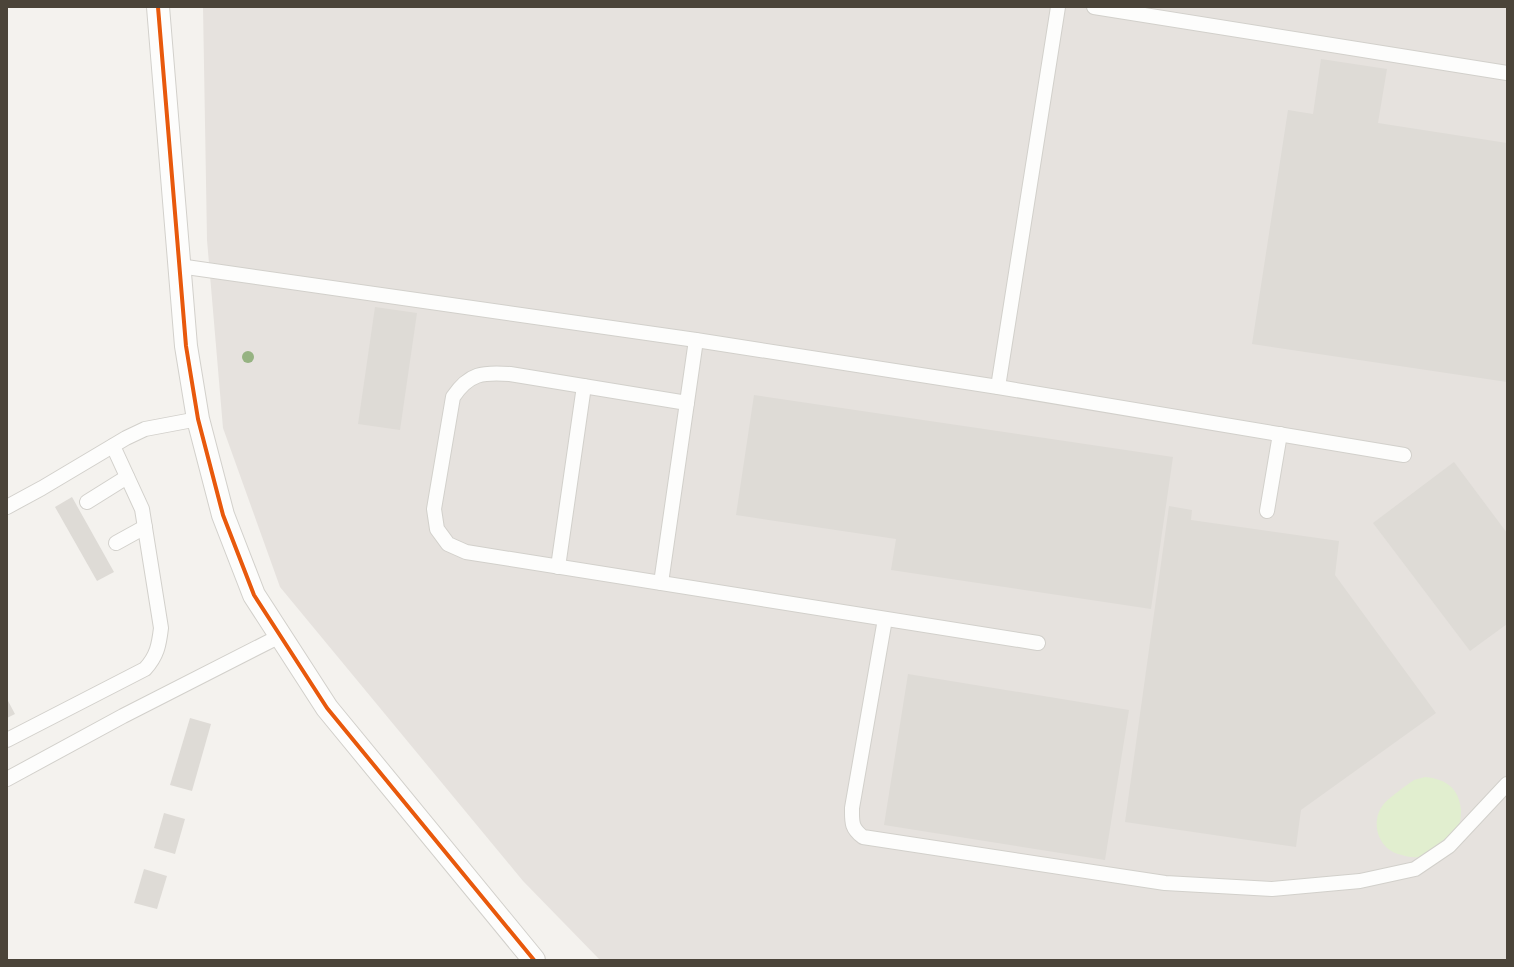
<svg xmlns="http://www.w3.org/2000/svg" width="1514" height="967" viewBox="0 0 1514 967" font-family="'Space Grotesk',sans-serif">
  <style>
    .industrial { fill: #e6e2de }
    .green { fill: #e1eecf }
    .building { fill: #dedbd6 }
    .lines { fill: none; stroke-linecap: round; stroke-linejoin: round }
    .service-casing { stroke: #d2d0cb; stroke-width: 16 }
    .tertiary-casing { stroke: #d2d0cb; stroke-width: 24 }
    .service { stroke: #fdfdfc; stroke-width: 14 }
    .tertiary { stroke: #fdfdfc; stroke-width: 22 }
    .cycleway-casing { stroke: #fff; stroke-width: 6 }
    .cycleway { stroke: #e8590c; stroke-width: 4 }
    .tree { fill: #96b382 }
  </style>
  <rect width="100%" height="100%" fill="#f4f2ee"/>
  <polygon class="industrial" points="203,7 1507,7 1507,960 600,960 523,881 280,587 223,428 207,240"/>
  <path class="green" d="M1425,777C1446,779 1459,788 1461,810C1461,815 1461,823 1457,828C1454,832 1427,854 1422,856C1415,859 1405,856 1398,854C1378,848 1370,822 1383,805C1386,800 1408,784 1414,780C1417,779 1422,778 1425,777Z"/>
  <g class="building">
    <polygon points="1321,59 1387,69 1378,123 1507,143 1507,382 1252,344 1288,110 1313,114"/>
    <polygon points="375,307 417,313 400,430 358,424"/>
    <polygon points="754,395 1173,457 1151,609 891,570 896,539 736,515"/>
    <polygon points="1454,462 1507,533 1507,624 1470,651 1373,523"/>
    <polygon points="72,497 114,572 97,581 55,507"/>
    <polygon points="1169,506 1192,510 1191,520 1339,541 1335,575 1436,713 1301,810 1296,847 1125,822"/>
    <polygon points="908,674 1129,710 1105,860 884,825"/>
    <polygon points="7,699 15,714 7,718"/>
    <polygon points="190,718 211,724 192,791 170,785"/>
    <polygon points="164,813 185,819 175,854 154,848"/>
    <polygon points="144,869 167,876 157,909 134,903"/>
  </g>
  <g class="lines">
    <defs>
      <g id="service">
        <polyline points="1094,7 1507,73"/>
        <polyline points="179,266 696,340 998,387 1404,455"/>
        <polyline points="998,387 1058,7"/>
        <path d="M687,403L510,374C483,372 469,373 453,397L434,509L437,529L448,544L466,552L1038,643"/>
        <polyline points="87,502 127,477"/>
        <polyline points="7,507 42,488 126,438 145,429 198,419"/>
        <polyline points="1267,511 1280,434"/>
        <polyline points="116,543 145,527"/>
        <polyline points="558,567 584,386"/>
        <polyline points="661,583 696,340"/>
        <path d="M885,619L852,808C852,822 851,828 863,837L1165,883L1272,889L1360,881L1415,869L1449,846L1507,784"/>
        <path d="M7,740L145,669C157,656 159,645 161,628L142,509L113,446"/>
        <polyline points="7,779 123,716 280,636"/>
      </g>
      <polyline id="tertiary" points="158,7 186,346 198,419 223,515 254,595 327,708 534,960"/>
    </defs>
    <use href="#service" class="service-casing"/>
    <use href="#tertiary" class="tertiary-casing"/>
    <use href="#service" class="service"/>
    <use href="#tertiary" class="tertiary"/>
    <defs>
      <polyline id="cycleway" points="158,7 186,346 198,419 223,515 254,595 327,708 534,960"/>
    </defs>
    <use href="#cycleway" class="cycleway-casing"/>
    <use href="#cycleway" class="cycleway"/>
  </g>
  <circle class="tree" cx="248" cy="357" r="6"/>
  <rect width="1514" height="967" fill="none" stroke="#4b4439" stroke-width="16"/>
</svg>
